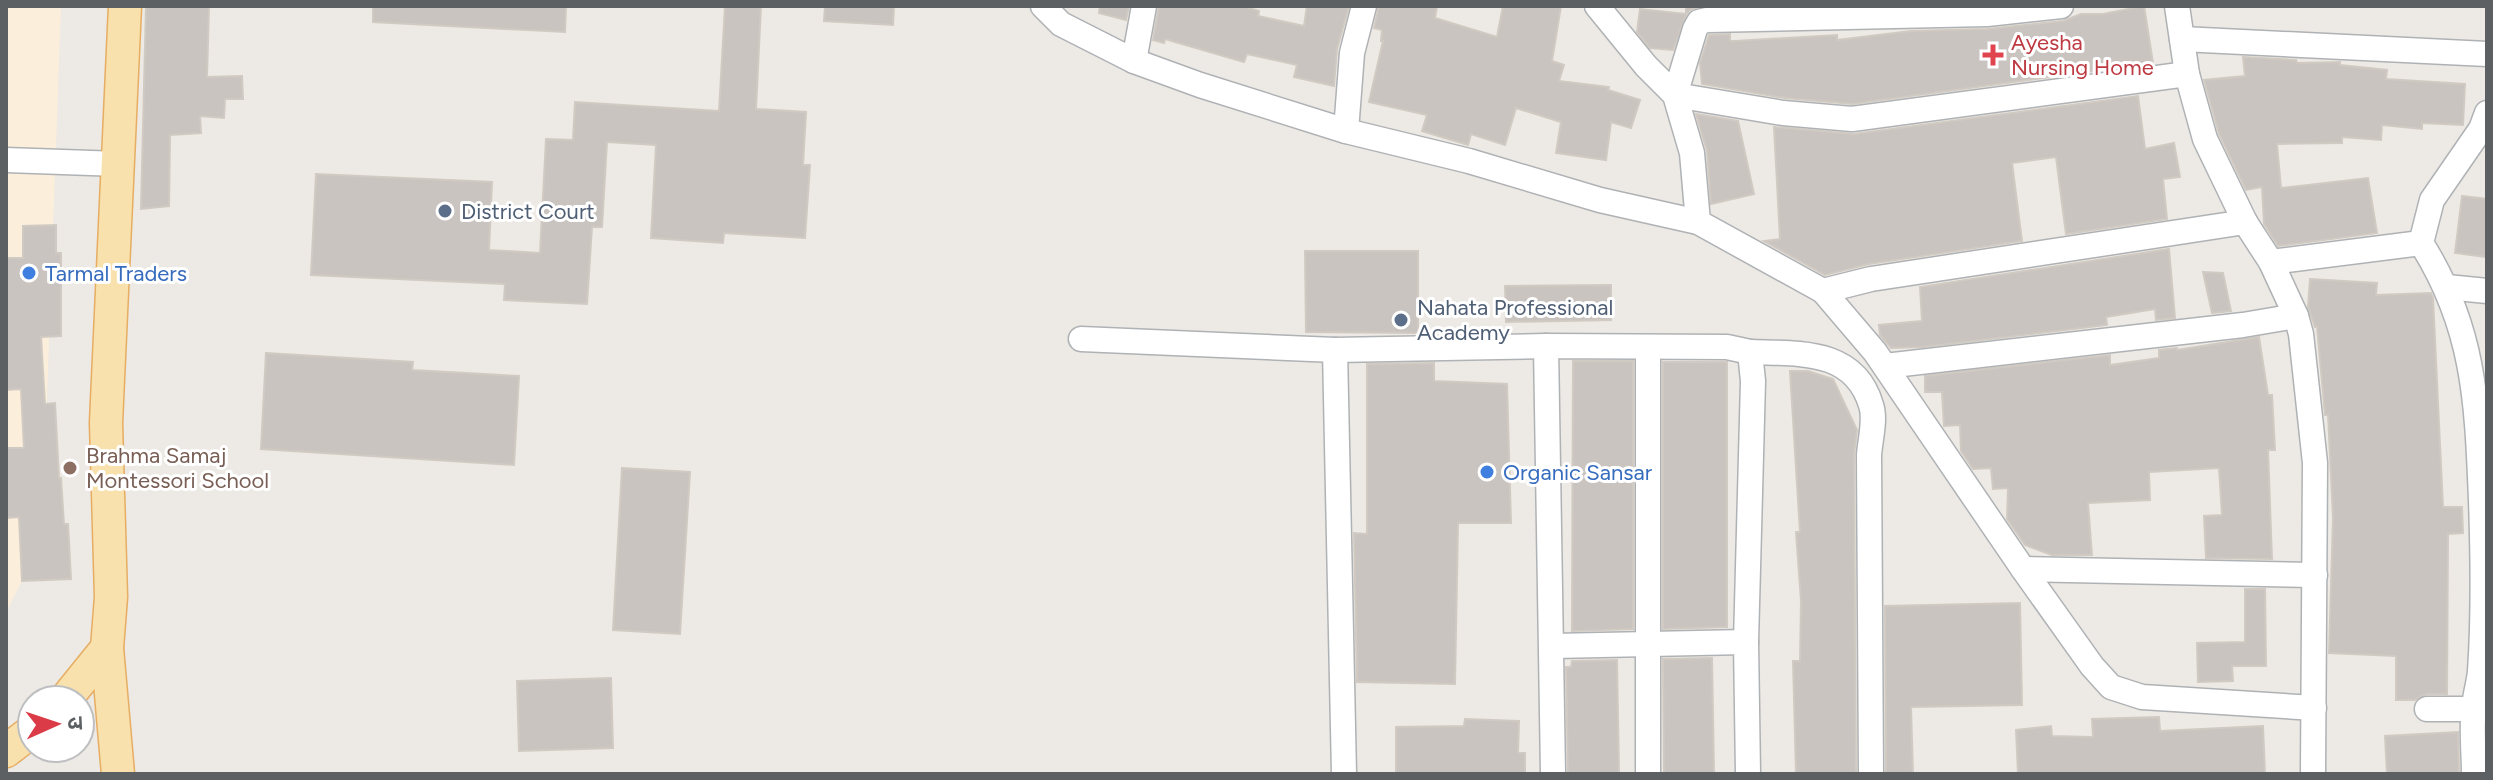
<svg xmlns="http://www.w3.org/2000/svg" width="2493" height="780" viewBox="0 0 2493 780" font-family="Figtree,'Noto Sans Devanagari',sans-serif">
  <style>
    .commercial { fill: #fbeedb }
    .building { fill: #c9c4c0; stroke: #d1cac2; stroke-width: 2 }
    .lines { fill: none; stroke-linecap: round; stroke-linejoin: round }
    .minor-casing { stroke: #afb2b5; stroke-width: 27 }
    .major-casing { stroke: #e6ad63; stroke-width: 35 }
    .minor { stroke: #fff; stroke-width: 24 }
    .major { stroke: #f8e1ad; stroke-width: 32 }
    .health-dot { fill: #e0444e; stroke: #fff; stroke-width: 3 }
    .service-dot { fill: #5c6f8a; stroke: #fff; stroke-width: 3 }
    .shop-dot { fill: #3f7fe0; stroke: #fff; stroke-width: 3 }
    .education-dot { fill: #8d6e63; stroke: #fff; stroke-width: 3 }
    .labels { text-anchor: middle; stroke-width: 6; stroke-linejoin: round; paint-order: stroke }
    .health-label { font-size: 22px; fill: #be3a42; stroke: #fff; text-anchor: start }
    .service-label { font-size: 22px; fill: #4e5e75; stroke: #fff; text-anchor: start }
    .shop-label { font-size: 22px; fill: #366cbe; stroke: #fff; text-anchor: start }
    .education-label { font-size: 22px; fill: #785e54; stroke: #fff; text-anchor: start }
  </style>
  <rect width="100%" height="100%" fill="#ede9e4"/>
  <polygon class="commercial" points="6,6 61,6 42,540 6,613"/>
  <g class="building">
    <polygon points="146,6 209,6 207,77 242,76 243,99 225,99 224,118 200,116 201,133 170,135 169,206 141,209"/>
    <polygon points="373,6 566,6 565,32 373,22"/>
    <polygon points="725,6 761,6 756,109 806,112 803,165 810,165 805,238 724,233 723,243 651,238 656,145 607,142 602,227 592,227 587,304 504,300 505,284 311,275 316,174 492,182 489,250 540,253 546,139 573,140 575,102 719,111"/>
    <polygon points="825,6 894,6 893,25 824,21"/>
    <polygon points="1100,6 1129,6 1126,20 1099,13"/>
    <polygon points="1159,6 1242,6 1259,11 1258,16 1304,26 1307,6 1349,6 1337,49 1334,86 1294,77 1297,65 1247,54 1244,62 1165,39 1164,43 1153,40"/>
    <polygon points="1379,6 1437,6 1435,18 1497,37 1503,6 1561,6 1552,61 1564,65 1559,81 1609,87 1608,90 1640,100 1631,128 1611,122 1606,160 1556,153 1561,122 1516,108 1505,145 1471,134 1468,145 1422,131 1427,115 1369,102 1383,41 1381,41 1382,30 1374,28"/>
    <polygon points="1686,6 1701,6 1690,10 1686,15 1673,50 1650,48 1637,32 1640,9 1686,14"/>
    <polygon points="2144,6 2153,63 1852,104 1785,98 1702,84 1700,63 1709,35 1730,34 1730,41 1735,41 1837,35 1837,40 1911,31 1987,29 2063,21 2081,14 2103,14"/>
    <polygon points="2243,57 2296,60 2297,63 2340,62 2340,65 2387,70 2386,79 2465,84 2463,125 2422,123 2422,129 2382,125 2381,140 2342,137 2342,143 2277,144 2281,188 2368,178 2377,233 2278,246 2264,224 2262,187 2246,190 2219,134 2204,80 2245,76"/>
    <polygon points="2138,96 2145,149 2174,143 2180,177 2163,179 2167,219 2066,234 2056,157 2012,163 2022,241 1869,264 1825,275 1764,241 1780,239 1774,127 1854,134"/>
    <polygon points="1696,114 1738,121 1754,194 1711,204 1707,151"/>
    <polygon points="2462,196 2487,199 2487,257 2455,253"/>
    <polygon points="56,225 56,253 61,253 61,336 41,337 45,404 55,403 59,478 61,478 64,524 68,524 71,579 22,581 19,517 6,518 6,448 24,448 21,389 6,390 6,258 23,258 23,226"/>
    <polygon points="2169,249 2175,318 2156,320 2155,309 2106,317 2107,325 1923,347 1891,348 1880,335 1879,325 1922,321 1920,287"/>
    <polygon points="1305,251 1418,251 1418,333 1306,332"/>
    <polygon points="2203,272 2223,273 2231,311 2212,313"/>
    <polygon points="2310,279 2377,283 2376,295 2431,293 2433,298 2443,507 2462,507 2463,533 2448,534 2447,694 2426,694 2415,700 2396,700 2396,656 2329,653 2333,518 2328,415 2325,415 2317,327 2315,327 2308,307"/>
    <polygon points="1611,285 1611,320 1506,322 1505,286"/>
    <polygon points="2259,337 2268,395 2272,395 2275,450 2268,450 2272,559 2206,558 2204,516 2222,515 2219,468 2149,472 2150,500 2088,503 2092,555 2052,555 2025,545 2007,519 2008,488 1993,489 1991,468 1973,469 1961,451 1960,425 1944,426 1942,392 1925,392 1925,376 2110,355 2110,365 2159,358 2159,350 2177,348 2177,350"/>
    <polygon points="266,353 413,362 412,370 519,376 514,465 261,449"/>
    <polygon points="1573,361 1633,361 1633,629 1572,631"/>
    <polygon points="1663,362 1727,362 1727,627 1663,629"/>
    <polygon points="1434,363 1434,381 1507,384 1511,523 1458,523 1455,684 1357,682 1354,533 1367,534 1367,364"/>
    <polygon points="1790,371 1808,371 1833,379 1857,430 1854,455 1856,774 1796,774 1793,661 1800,661 1801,601 1796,532 1800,532"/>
    <polygon points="622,468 690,472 680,634 613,630"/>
    <polygon points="2245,589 2265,589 2266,666 2232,666 2233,681 2198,682 2197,643 2245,642"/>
    <polygon points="2020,603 2022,705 1911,707 1913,774 1886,774 1885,606"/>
    <polygon points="1712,658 1714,774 1664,774 1663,659"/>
    <polygon points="1617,660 1619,774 1568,774 1566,667 1571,667 1572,661"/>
    <polygon points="611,678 613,748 519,751 517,681"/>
    <polygon points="2159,717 2160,731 2263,726 2265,774 2018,774 2016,730 2051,726 2052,736 2093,737 2092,719"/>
    <polygon points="1465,719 1519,721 1518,753 1525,753 1525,774 1396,774 1396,727 1464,726"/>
    <polygon points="2458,732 2459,774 2387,774 2385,736"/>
  </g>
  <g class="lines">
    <defs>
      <g id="minor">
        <polyline points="1043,6 1061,24 1134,61 1200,85 1346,131 1469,161 1600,200 1698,222 1823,291 1875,352 2023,569 2092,666 2111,687 2142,697 2314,708"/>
        <polyline points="1597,6 1646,66 1675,95 1692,153 1698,222"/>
        <polyline points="2061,6 1987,14 1707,20 1699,22 1695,29 1675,95 1783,113 1852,119 2187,74"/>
        <polyline points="2177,6 2187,74 2205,139 2245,222 2271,262 2296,316 2301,334 2315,463 2313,774"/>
        <polyline points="2182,39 2487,54"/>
        <polyline points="1134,61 1144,6"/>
        <polyline points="1346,131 1352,53 1364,6"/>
        <polyline points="6,160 119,164"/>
        <polyline points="2271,262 2421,243"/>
        <polyline points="2447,287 2487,291"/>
        <polyline points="1823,291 1871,279 2245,222"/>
        <polyline points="1081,339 1335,350 1546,346 1727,347 1750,352 1753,381 1746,642 1748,774"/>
        <polyline points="1546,346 1553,774"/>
        <polyline points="1335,350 1344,774"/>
        <path d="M1750,352C1798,354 1854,348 1871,405C1876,419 1870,440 1869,455L1871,774"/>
        <polyline points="1885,366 2243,325 2296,316"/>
        <polyline points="2023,569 2315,575"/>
        <polyline points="1553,646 1746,642"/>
        <polyline points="2427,709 2487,709"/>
        <polyline points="1648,774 1648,347"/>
        <path d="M2474,774C2474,752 2471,729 2474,707C2475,695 2479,683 2480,671C2484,614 2483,557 2481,500C2477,403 2475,328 2421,243L2432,200L2481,129L2487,113"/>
      </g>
      <g id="major">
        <polyline points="65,700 107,648"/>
        <polyline points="6,751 32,731"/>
        <polyline points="118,774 107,648 111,597 106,423 125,6"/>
      </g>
    </defs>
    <use href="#minor" class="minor-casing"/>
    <use href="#major" class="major-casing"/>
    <use href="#minor" class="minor"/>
    <use href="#major" class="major"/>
  </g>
  <path class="health-dot" d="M1989 43h8v8h8v8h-8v8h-8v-8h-8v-8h8z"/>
  <g class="service-dot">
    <circle cx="445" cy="211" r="8"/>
    <circle cx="1401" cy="320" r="8"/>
  </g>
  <g class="shop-dot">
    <circle cx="29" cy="273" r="8"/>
    <circle cx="1487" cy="472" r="8"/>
  </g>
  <circle class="education-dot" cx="70" cy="468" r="8"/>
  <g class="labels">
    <g class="health-label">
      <text x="2011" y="50">Ayesha<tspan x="2011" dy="25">Nursing Home</tspan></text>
    </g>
    <g class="service-label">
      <text x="461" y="219">District Court</text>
      <text x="1417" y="315">Nahata Professional<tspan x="1417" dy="25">Academy</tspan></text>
    </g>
    <g class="shop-label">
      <text x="45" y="281">Tarmal Traders</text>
      <text x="1503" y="480">Organic Sansar</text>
    </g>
    <g class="education-label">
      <text x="86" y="463">Brahma Samaj<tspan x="86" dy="25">Montessori School</tspan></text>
    </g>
  </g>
  <rect width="2493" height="780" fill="none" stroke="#5c6063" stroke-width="16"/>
  <g transform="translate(56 724) rotate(87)"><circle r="38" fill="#ffffff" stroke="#bebfc1" stroke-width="2"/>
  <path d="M0-6L14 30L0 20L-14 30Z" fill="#db3b47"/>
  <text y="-12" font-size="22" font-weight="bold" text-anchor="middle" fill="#5c6063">उ</text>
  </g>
</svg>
